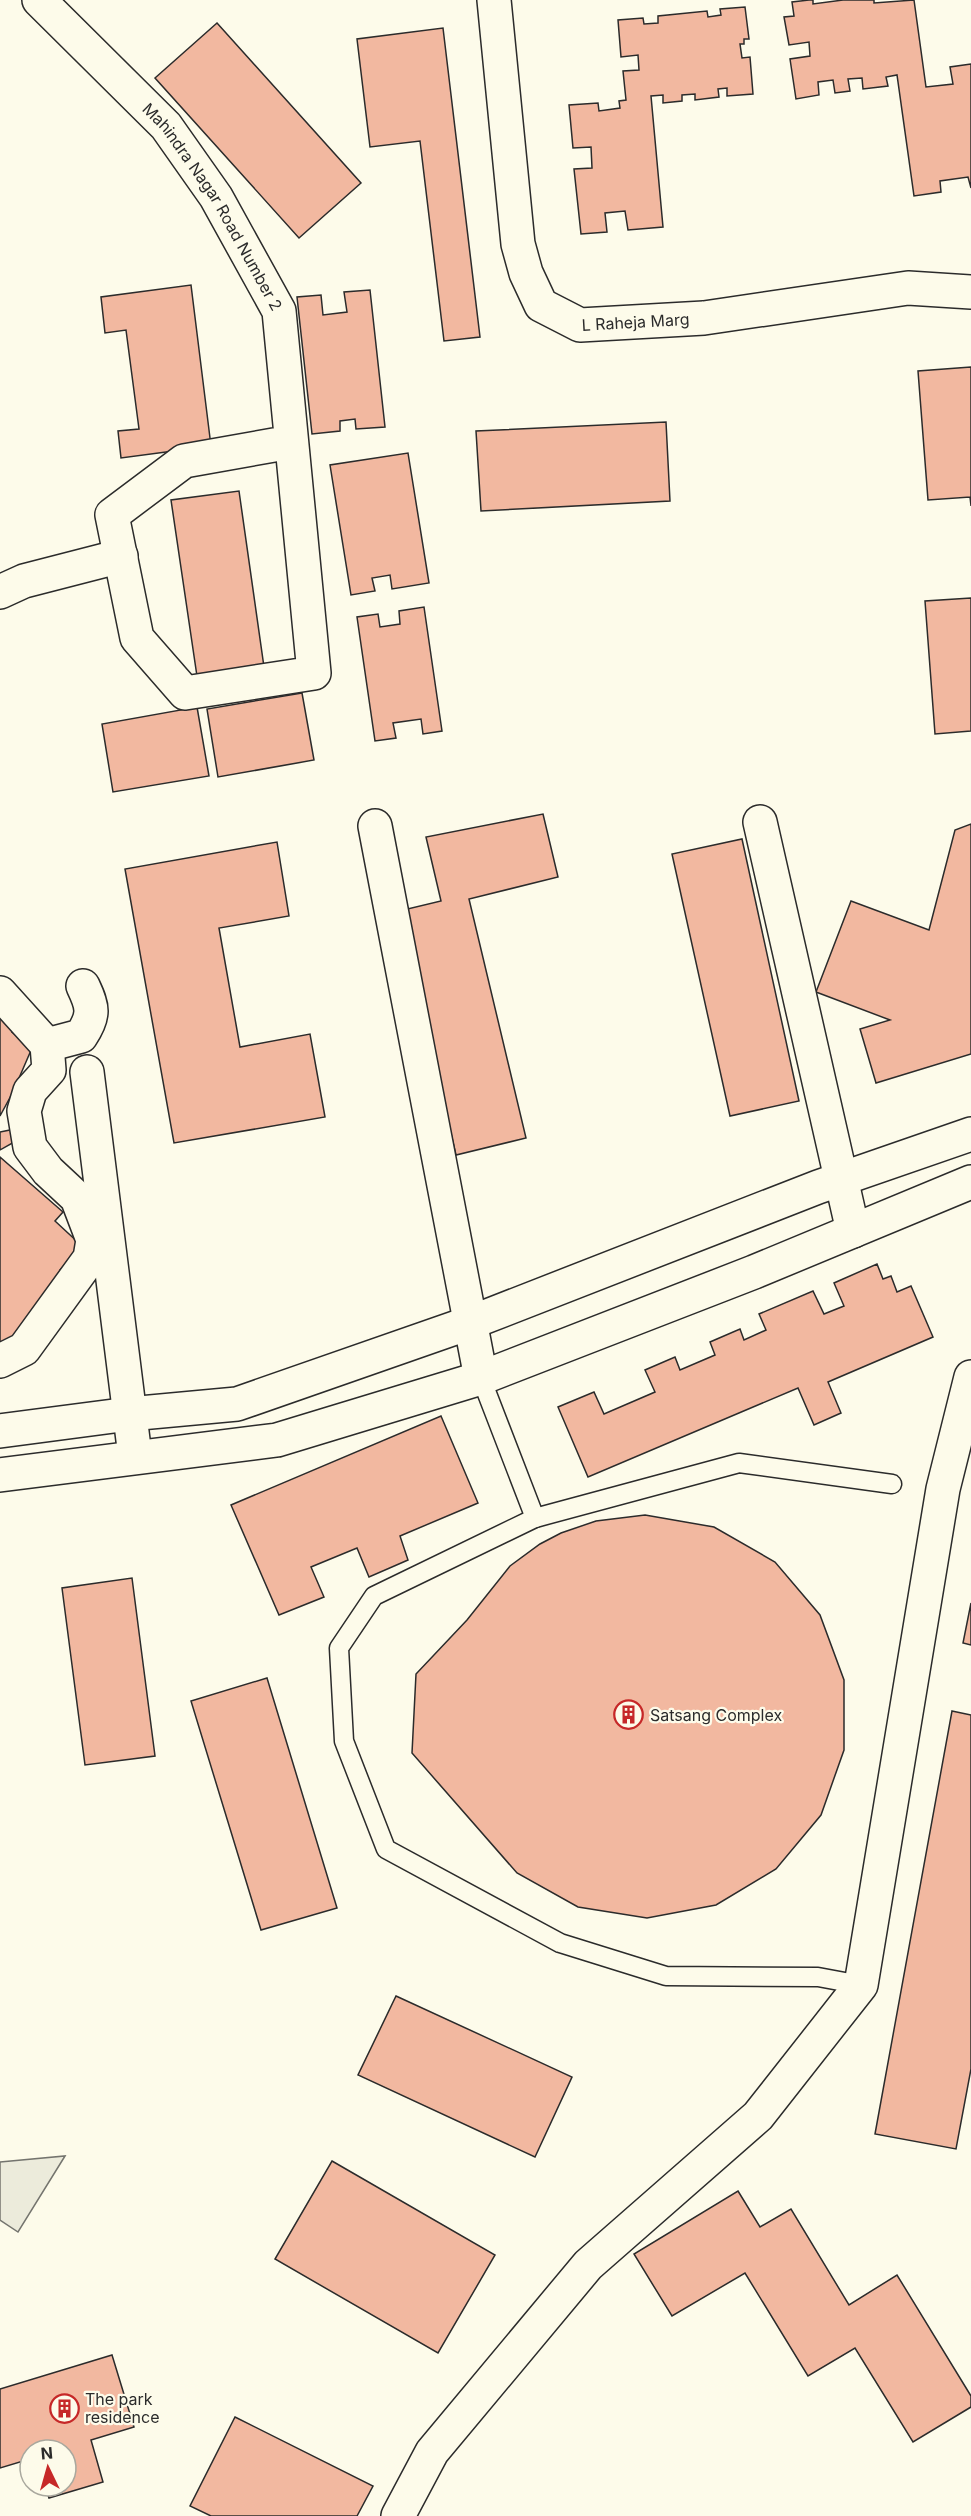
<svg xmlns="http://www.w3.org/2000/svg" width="971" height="2516" viewBox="0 0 971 2516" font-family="Inter,sans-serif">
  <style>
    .green { fill: #ecebdb; stroke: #74746e; stroke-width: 1.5 }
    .building { fill: #f2b8a0; stroke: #2b2b2b; stroke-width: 1.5 }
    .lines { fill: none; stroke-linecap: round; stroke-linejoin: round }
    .lane-casing { stroke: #2b2b2b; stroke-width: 21 }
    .street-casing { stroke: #2b2b2b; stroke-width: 36 }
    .secondary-casing { stroke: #2b2b2b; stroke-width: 36 }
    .lane { stroke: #fdfbea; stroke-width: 18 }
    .street { stroke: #fdfbea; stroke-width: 33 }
    .secondary { stroke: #fdfbea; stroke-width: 33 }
    .labels { text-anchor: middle; stroke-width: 4.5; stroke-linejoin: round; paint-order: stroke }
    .street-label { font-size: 16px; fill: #2b2b2b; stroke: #fdfbea }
    .poi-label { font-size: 16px; fill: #2b2b2b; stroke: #fdfbea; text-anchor: start }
  </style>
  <rect width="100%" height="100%" fill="#fdfbea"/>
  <polygon class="green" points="65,2156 18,2232 0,2220 0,2162"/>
  <g class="building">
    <polygon points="809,0 813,0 813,4 843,0 874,0 874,3 914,0 926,87 953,84 950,67 971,64 971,188 968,177 940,181 941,192 914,196 897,75 886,77 888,86 863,89 862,78 848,79 850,91 835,93 833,80 818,82 819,95 796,99 790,59 810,56 809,42 789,45 784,17 794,16 792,2"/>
    <polygon points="745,7 749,39 744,39 744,44 740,44 742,58 750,57 753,94 727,96 727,88 718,89 719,97 695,100 695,94 682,95 682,101 663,103 663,95 651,96 663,227 628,230 625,211 605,213 607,232 581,234 574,169 592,168 591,147 573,148 569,105 598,103 599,111 620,108 619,101 626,100 623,71 639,70 638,55 621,57 618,20 643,18 644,24 658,23 658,16 707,11 708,17 721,15 720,9"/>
    <polygon points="217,23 361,183 299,238 155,78"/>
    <polygon points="443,28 480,337 444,341 420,141 370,147 357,39"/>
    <polygon points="191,285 211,446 121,458 118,431 139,429 126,330 105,333 101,297"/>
    <polygon points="370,290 385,427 356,429 355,419 340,421 340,431 312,434 297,297 321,295 323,315 347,312 344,292"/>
    <polygon points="971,367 971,506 970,497 928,500 918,371"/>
    <polygon points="666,422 670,501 481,511 476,431"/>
    <polygon points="408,453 429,583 392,589 390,575 372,578 375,591 351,595 330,465"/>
    <polygon points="239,491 265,674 198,683 171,500"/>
    <polygon points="971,598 971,731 935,734 925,601"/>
    <polygon points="424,607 442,731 423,734 421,719 393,723 396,738 375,741 357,617 378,614 380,627 400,624 399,611"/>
    <polygon points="302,693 314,760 218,777 207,709"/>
    <polygon points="197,707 209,776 113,792 102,724"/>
    <polygon points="543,814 558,877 469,899 526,1138 456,1155 399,911 441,901 426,837"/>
    <polygon points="971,824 971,1054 876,1083 860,1029 890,1020 816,992 851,901 929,930 955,830"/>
    <polygon points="742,839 799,1101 730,1116 672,854"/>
    <polygon points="277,842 289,916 219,928 240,1047 310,1034 325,1117 174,1143 125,869"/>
    <polygon points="0,1011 17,1025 12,1032 32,1048 13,1092 0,1116"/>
    <polygon points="15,1129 16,1141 0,1150 0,1132"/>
    <polygon points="0,1157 63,1212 55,1221 82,1246 60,1270 67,1277 0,1352"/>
    <polygon points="877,1264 883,1279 891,1276 897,1292 911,1286 933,1337 828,1382 841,1413 814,1425 798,1388 588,1477 558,1407 594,1392 604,1414 655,1392 645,1370 675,1357 680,1370 715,1355 710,1342 740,1329 744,1340 766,1330 759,1314 813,1291 824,1314 844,1306 834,1283"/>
    <polygon points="441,1416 478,1503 400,1536 408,1560 369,1577 357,1548 311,1567 324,1597 279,1615 231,1505"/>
    <polygon points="645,1515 714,1527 775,1562 820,1615 844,1680 844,1750 821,1815 776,1869 716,1905 647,1918 578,1907 517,1873 412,1753 416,1674 467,1620 510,1566 540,1544 561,1533 596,1521"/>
    <polygon points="132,1578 155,1756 85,1765 62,1588"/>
    <polygon points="971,1603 971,1645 963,1643"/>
    <polygon points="267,1678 337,1908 261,1930 191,1701"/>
    <polygon points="952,1711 971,1715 971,2069 956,2149 875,2134"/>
    <polygon points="396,1996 572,2077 535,2157 358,2075"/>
    <polygon points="332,2161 495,2255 438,2353 275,2259"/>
    <polygon points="738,2191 760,2227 791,2209 849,2305 897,2275 971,2396 971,2407 913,2442 855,2348 808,2376 745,2273 672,2316 634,2254"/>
    <polygon points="112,2355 134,2427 91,2440 103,2482 49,2498 45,2486 66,2486 66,2450 30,2450 30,2459 0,2468 0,2389"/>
    <polygon points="235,2417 373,2486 357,2516 211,2516 190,2506"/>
  </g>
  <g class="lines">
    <defs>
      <g id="lane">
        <polyline points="481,1378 535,1518"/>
        <polyline points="861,1985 818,1977 666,1976 560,1943 386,1849 344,1741 339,1648 374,1596 535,1518 739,1463 892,1484"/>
      </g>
      <g id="street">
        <path id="s1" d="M39,0L166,126L216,197L279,311L314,673L185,693L137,638L112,515L184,461L291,442"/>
        <polyline points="0,592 24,581 121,556"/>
        <polyline points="760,822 853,1231"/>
        <polyline points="375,826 481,1378"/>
        <polyline points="0,993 47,1045 49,1070 30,1091 24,1111 30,1147 48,1171 77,1198 93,1240 90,1258 24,1349 0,1361"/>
        <path d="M47,1045L81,1036C95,1015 93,1007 83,986"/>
        <polyline points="87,1072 135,1456"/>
        <polyline points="398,2516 432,2452 588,2265 758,2116 861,1985 943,1489 971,1377"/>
      </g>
      <g id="secondary">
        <path id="s2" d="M494,0L518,244L526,273L541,305L580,325L704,318L908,288L971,292"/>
        <polyline points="0,1431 129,1414 237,1404 472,1322 818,1187 971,1134"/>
        <polyline points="0,1475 277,1440 481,1378 754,1272 971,1182"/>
      </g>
    </defs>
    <use href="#lane" class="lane-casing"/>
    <use href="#street" class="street-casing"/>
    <use href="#secondary" class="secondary-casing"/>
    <use href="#lane" class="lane"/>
    <use href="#street" class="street"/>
    <use href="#secondary" class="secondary"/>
  </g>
  <defs>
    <symbol id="building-ring" viewBox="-11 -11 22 22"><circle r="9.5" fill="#fdfbea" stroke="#c62828" stroke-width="1.5"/><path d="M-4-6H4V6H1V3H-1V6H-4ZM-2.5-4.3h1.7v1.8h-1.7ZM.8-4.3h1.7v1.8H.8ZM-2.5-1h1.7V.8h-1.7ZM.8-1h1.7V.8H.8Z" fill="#c62828"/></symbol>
  </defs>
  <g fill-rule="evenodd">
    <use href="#building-ring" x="612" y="1698" width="33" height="33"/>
    <use href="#building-ring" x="48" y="2392" width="33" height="33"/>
  </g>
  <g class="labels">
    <g class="street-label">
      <text dy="6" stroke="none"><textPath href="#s1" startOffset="272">Mahindra Nagar Road Number 2</textPath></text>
      <text dy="6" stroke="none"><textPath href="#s2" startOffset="410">L Raheja Marg</textPath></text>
    </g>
    <g class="poi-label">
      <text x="650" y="1721">Satsang Complex</text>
      <text x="85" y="2405">The park<tspan x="85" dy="18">residence</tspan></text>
    </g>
  </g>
  <g transform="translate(48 2468) rotate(355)"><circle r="28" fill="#fdfbea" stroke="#a9a89e" stroke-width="1.5"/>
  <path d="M0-4.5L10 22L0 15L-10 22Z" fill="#c62828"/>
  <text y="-9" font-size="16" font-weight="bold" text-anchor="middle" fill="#2b2b2b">N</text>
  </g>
</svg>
